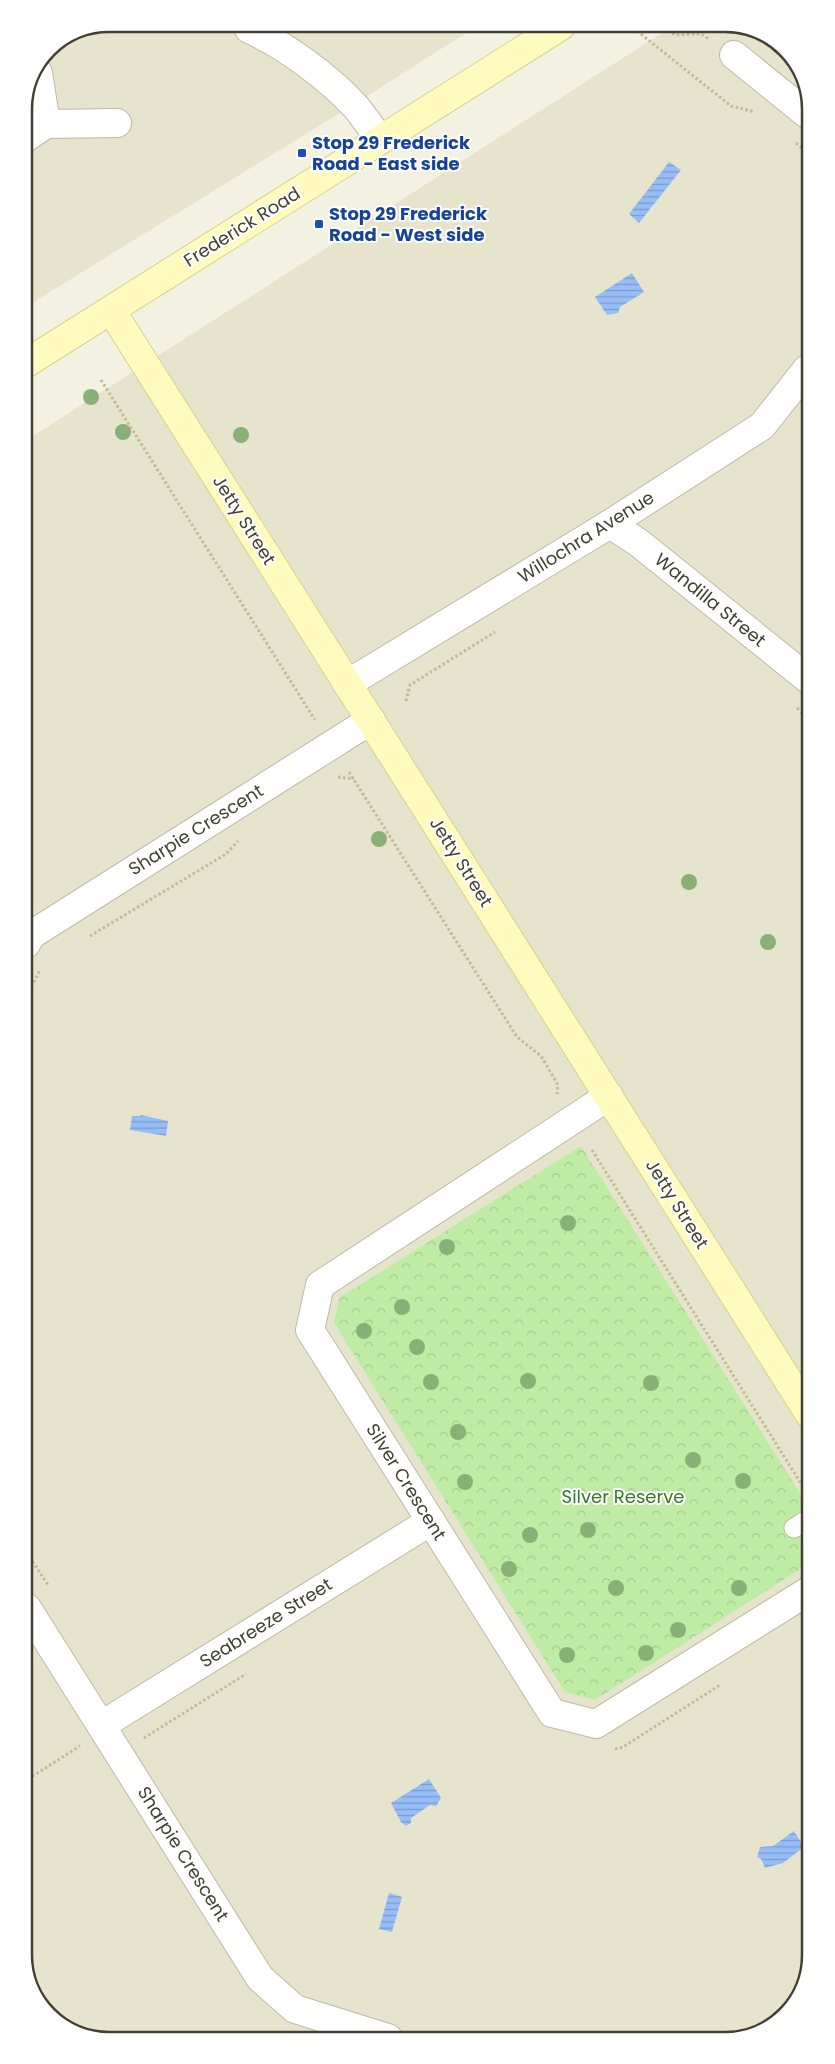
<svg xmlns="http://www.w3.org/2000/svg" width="835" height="2064" viewBox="0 0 835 2064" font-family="Poppins,sans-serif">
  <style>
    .residential { fill: #e7e4ce }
    .park { fill: url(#park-crowns) }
    .water { fill: url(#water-rules) }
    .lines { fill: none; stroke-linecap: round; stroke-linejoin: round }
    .lane-casing { stroke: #bebaa3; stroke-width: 21 }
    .street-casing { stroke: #bebaa3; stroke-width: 30 }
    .secondary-casing { stroke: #d7d18b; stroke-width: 30 }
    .path { stroke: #c2ba93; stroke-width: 3; stroke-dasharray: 2.5 2.5; stroke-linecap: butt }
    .lane { stroke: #fff; stroke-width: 19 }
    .street { stroke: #fff; stroke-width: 28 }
    .secondary { stroke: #fffbbf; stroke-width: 28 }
    .tree { fill: #89b077 }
    .transit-dot { fill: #1a4fb4; stroke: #fff; stroke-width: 2 }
    .labels { text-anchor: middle; stroke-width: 4; stroke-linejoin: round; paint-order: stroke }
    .transit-label { font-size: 18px; font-weight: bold; fill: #164399; stroke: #fff; text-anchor: start }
    .street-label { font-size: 18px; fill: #444031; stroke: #fff }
    .park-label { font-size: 18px; fill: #327b20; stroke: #fff }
    .rim { fill: none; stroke: #444031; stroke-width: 2.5 }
  </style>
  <defs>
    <pattern id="park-crowns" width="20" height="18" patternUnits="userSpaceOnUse" patternTransform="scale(1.25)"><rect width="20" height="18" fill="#bfeca5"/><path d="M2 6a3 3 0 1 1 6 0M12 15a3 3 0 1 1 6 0" fill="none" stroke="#a5cb8e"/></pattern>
    <pattern id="water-rules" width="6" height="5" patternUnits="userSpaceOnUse" patternTransform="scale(1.25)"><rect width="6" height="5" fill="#96bdf7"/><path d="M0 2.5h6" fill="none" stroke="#7c9bc9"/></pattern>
  </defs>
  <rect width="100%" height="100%" fill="#f3f1e1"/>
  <g class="residential">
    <polygon points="676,24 731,24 778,42 807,82 811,1955 794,2006 753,2036 104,2040 57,2022 28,1982 25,441"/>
    <polygon points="477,26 369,95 24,308 24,104 49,49 77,30"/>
  </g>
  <polygon class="park" points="581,1146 810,1509 810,1563 595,1700 565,1692 334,1323 339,1298"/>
  <g class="water">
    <polygon points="669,162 681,170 639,223 629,214"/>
    <polygon points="632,273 644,292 620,307 618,313 607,315 595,297"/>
    <polygon points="141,1115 168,1121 166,1136 130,1130 132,1116 140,1116"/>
    <polygon points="429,1779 441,1798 436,1806 430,1805 411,1818 411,1823 406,1826 401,1822 391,1803"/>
    <polygon points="794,1831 804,1847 783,1863 765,1868 761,1859 757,1857 760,1847 773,1846"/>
    <polygon points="389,1893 402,1897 392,1932 379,1929"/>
  </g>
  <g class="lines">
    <defs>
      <polyline id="lane" points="794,1528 810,1518"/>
      <g id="street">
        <path d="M249,29C285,45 328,77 355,106C364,116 372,129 380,140"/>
        <polyline points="734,55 807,114"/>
        <polyline points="46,124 117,123"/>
        <polyline points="24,139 46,124 38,73"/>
        <polyline points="610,524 639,543 808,679"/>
        <polyline points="347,684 610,524 762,426 807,369"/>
        <polyline points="26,944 31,935 371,720"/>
        <polyline points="609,1096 320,1285 310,1330 552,1713 596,1724 810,1590"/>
        <polyline points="27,1608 260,1978 295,2009 388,2038"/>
        <polyline points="102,1725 431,1521"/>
      </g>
      <g id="secondary">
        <polyline points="111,310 810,1415"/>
        <polyline points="25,364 561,26"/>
      </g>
    </defs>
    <use href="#lane" class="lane-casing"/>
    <use href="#street" class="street-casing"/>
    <use href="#secondary" class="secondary-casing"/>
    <g class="path">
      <polyline points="654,25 676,35 701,34 709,39"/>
      <polyline points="637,31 731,106 755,112"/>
      <polyline points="796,143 807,152"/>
      <polyline points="101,380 315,720"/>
      <polyline points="406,701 410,685 495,632"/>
      <polyline points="797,708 808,718"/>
      <polyline points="349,772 517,1037 541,1056 558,1085 557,1094"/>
      <polyline points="338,777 354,779"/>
      <polyline points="90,936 226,854 238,841"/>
      <polyline points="26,1011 29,991 40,970"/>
      <polyline points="592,1150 807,1493"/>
      <polyline points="27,1553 48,1585"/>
      <polyline points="144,1738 246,1674"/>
      <polyline points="615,1749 623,1747 720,1685"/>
      <polyline points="28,1779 80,1746"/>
    </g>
    <use href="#lane" class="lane"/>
    <use href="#street" class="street"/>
    <use href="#secondary" class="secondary"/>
  </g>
  <g class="tree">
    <circle cx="91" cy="397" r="8"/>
    <circle cx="123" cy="432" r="8"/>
    <circle cx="241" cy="435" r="8"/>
    <circle cx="379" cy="839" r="8"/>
    <circle cx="689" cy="882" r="8"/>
    <circle cx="768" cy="942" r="8"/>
    <circle cx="568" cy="1223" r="8"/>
    <circle cx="447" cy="1247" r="8"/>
    <circle cx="402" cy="1307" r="8"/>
    <circle cx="364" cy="1331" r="8"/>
    <circle cx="417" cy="1347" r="8"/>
    <circle cx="528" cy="1381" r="8"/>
    <circle cx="431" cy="1382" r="8"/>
    <circle cx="651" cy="1383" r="8"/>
    <circle cx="458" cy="1432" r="8"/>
    <circle cx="693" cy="1460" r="8"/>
    <circle cx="743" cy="1481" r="8"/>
    <circle cx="465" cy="1482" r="8"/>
    <circle cx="588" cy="1530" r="8"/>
    <circle cx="530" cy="1535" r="8"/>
    <circle cx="509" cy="1569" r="8"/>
    <circle cx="616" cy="1588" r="8"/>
    <circle cx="739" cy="1588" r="8"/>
    <circle cx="678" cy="1630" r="8"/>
    <circle cx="646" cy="1653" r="8"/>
    <circle cx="567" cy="1655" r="8"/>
  </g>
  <g class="transit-dot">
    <rect x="297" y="148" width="10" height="10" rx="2.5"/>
    <rect x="314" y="219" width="10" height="10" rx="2.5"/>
  </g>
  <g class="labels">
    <g class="transit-label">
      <text x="312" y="149">Stop 29 Frederick<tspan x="312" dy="21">Road - East side</tspan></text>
      <text x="329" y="220">Stop 29 Frederick<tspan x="329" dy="21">Road - West side</tspan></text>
    </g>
    <g class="street-label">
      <text transform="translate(242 227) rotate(-32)" y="6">Frederick Road</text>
      <text transform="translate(244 520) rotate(58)" y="6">Jetty Street</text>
      <text transform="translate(586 537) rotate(-32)" y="6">Willochra Avenue</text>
      <text transform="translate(710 600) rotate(39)" y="6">Wandilla Street</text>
      <text transform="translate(196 830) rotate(-32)" y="6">Sharpie Crescent</text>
      <text transform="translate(461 862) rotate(58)" y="6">Jetty Street</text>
      <text transform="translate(677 1204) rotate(58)" y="6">Jetty Street</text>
      <text transform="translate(406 1482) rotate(58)" y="6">Silver Crescent</text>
      <text transform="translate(266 1623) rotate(-32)" y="6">Seabreeze Street</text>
      <text transform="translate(183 1854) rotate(58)" y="6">Sharpie Crescent</text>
    </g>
    <g class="park-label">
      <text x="623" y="1503">Silver Reserve</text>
    </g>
  </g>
  <path d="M0 0H835V2064H0ZM109 32H725A77 77 0 0 1 802 109V1955A77 77 0 0 1 725 2032H109A77 77 0 0 1 32 1955V109A77 77 0 0 1 109 32Z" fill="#fff" fill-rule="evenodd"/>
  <path class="rim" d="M109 32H725A77 77 0 0 1 802 109V1955A77 77 0 0 1 725 2032H109A77 77 0 0 1 32 1955V109A77 77 0 0 1 109 32Z"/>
</svg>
